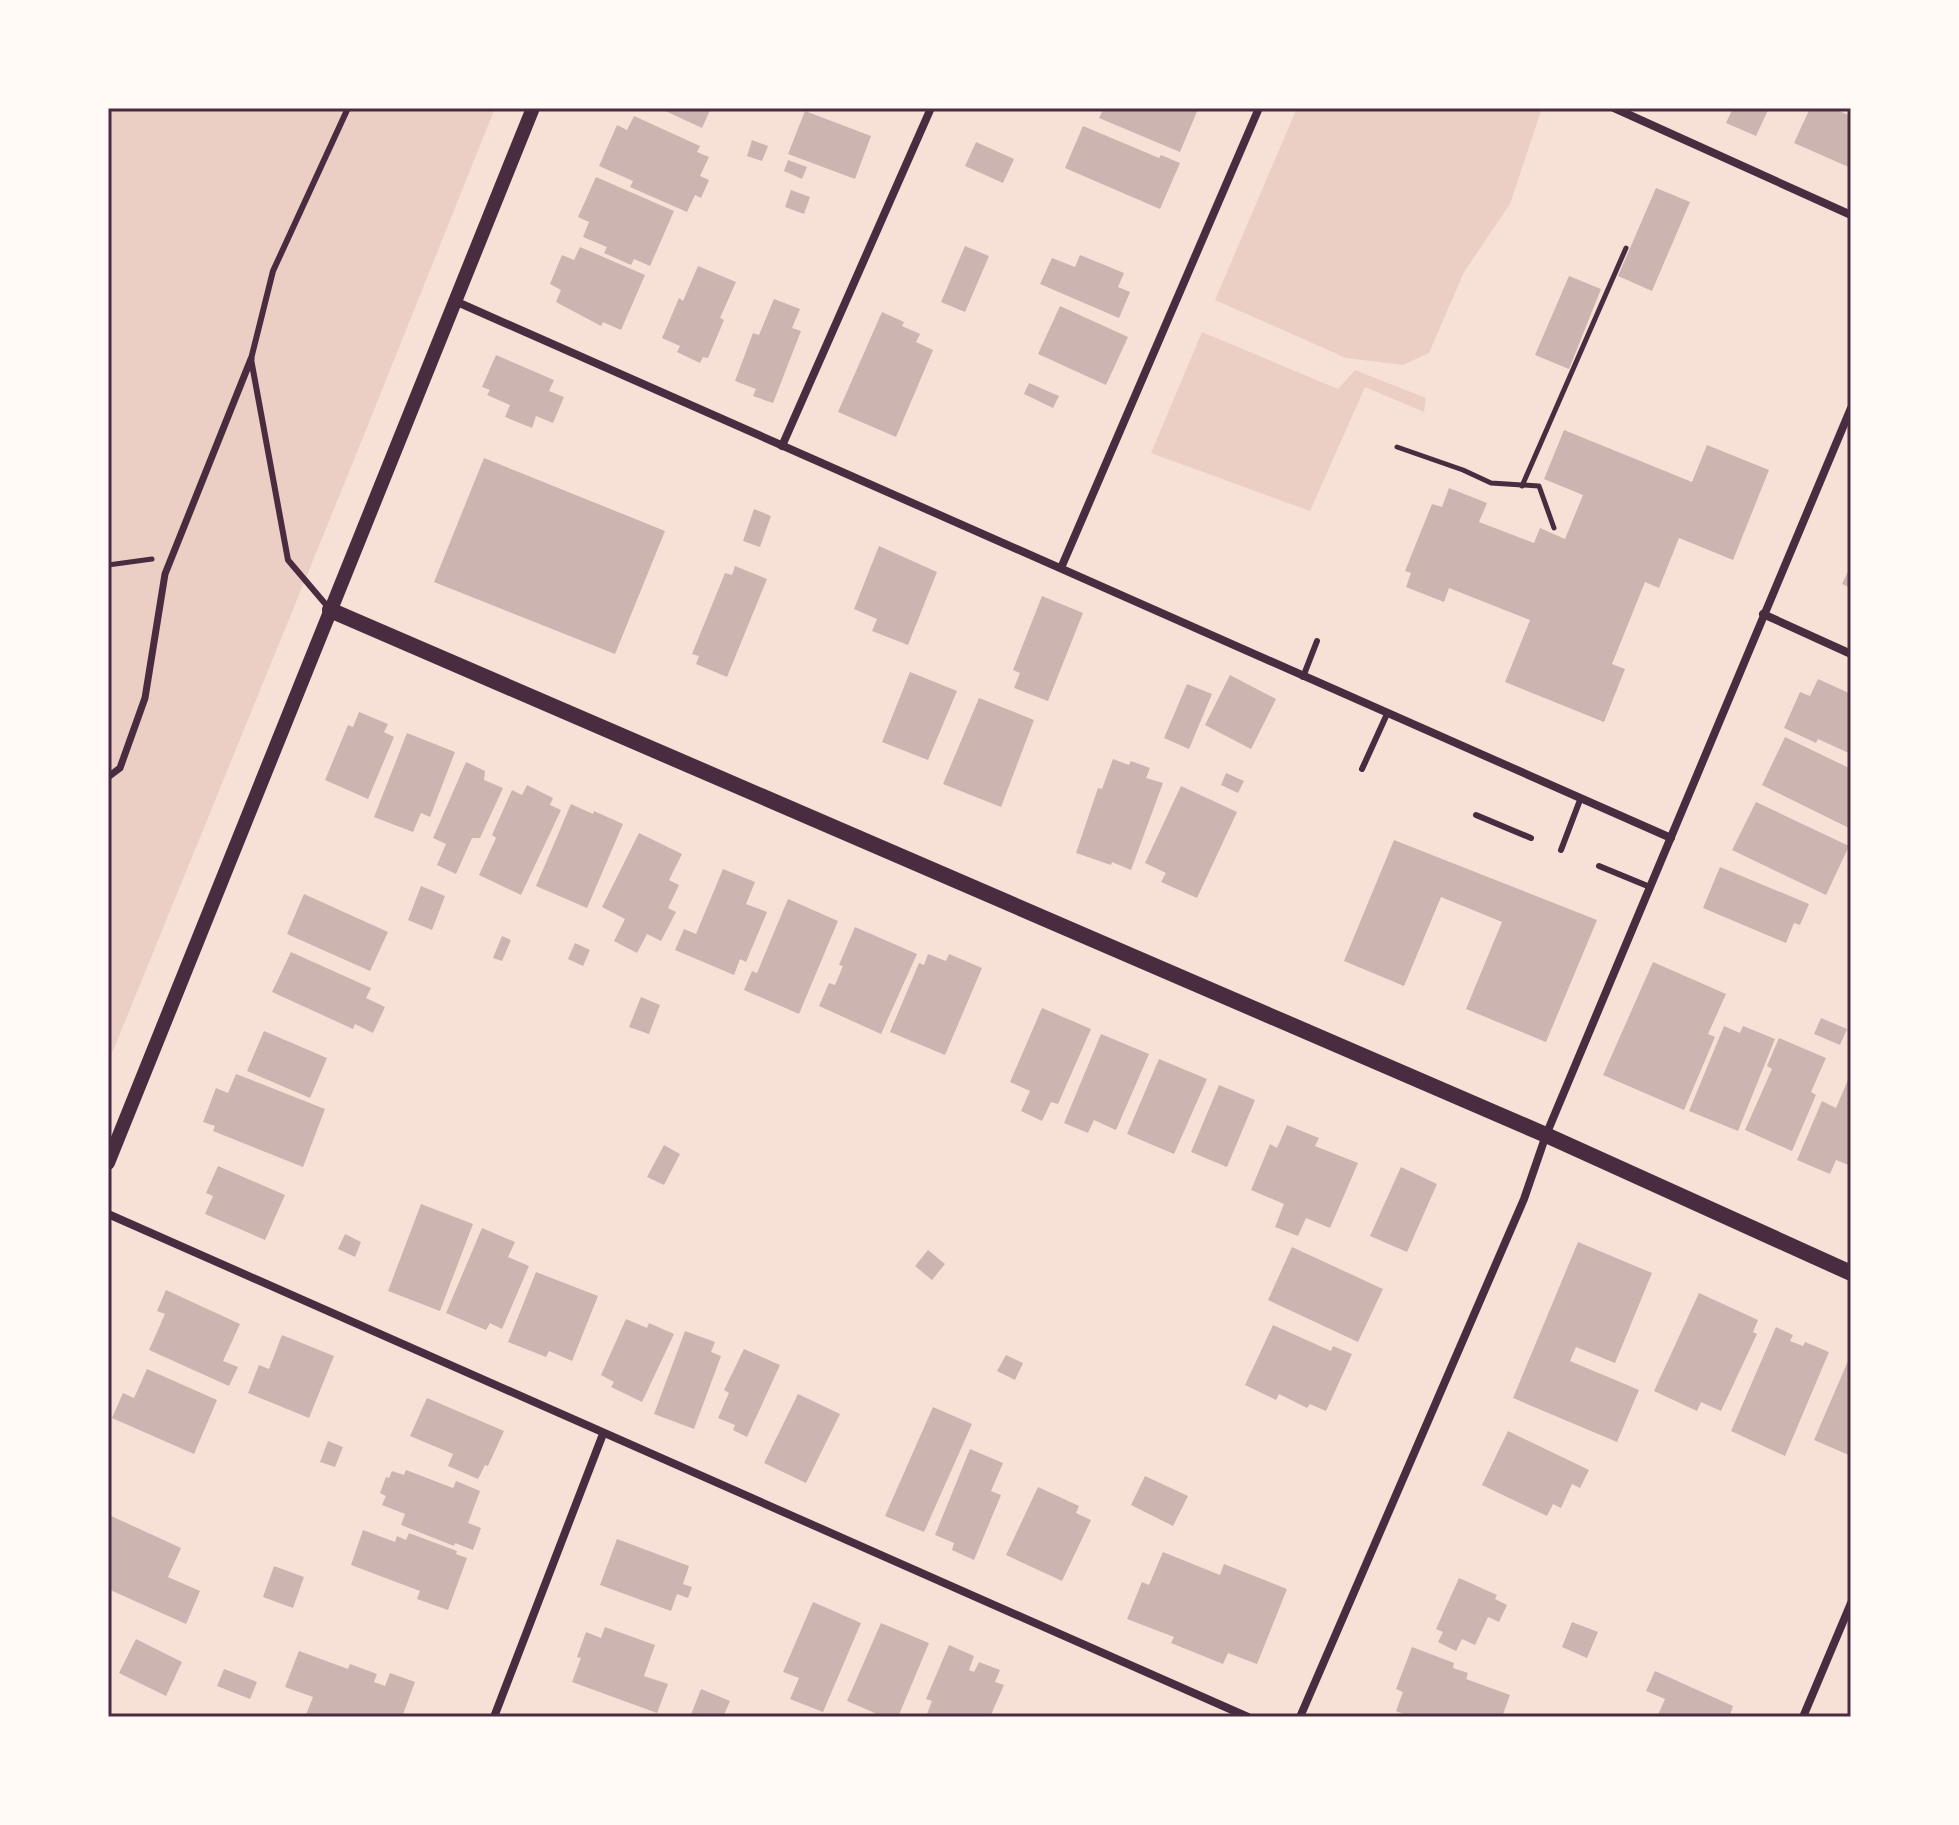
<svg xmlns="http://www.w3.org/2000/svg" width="1959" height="1825" viewBox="0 0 1959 1825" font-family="Rubik,sans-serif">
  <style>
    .green { fill: #ebcfc5 }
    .building { fill: #ccb4b1 }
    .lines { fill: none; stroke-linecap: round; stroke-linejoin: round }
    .path { stroke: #4a2c40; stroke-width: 5 }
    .service { stroke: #4a2c40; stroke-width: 6 }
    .pedestrian { stroke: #4a2c40; stroke-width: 7 }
    .minor { stroke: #4a2c40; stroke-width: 8 }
    .tertiary { stroke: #4a2c40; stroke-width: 14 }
    .secondary { stroke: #4a2c40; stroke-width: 16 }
    .neatline { fill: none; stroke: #4a2c40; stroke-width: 3 }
  </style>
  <rect width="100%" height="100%" fill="#f7e1d7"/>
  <g class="green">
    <polygon points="108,108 495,108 358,450 108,1063"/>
    <polygon points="1297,108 1542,108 1510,204 1464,272 1429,353 1403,365 1346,358 1215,300"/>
    <polygon points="1202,332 1338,389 1355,370 1426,398 1424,412 1365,387 1310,511 1151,453"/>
  </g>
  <g class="building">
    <polygon points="659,108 711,108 702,128"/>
    <polygon points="1104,108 1196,108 1198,109 1180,152 1099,118"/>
    <polygon points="1733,108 1769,108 1756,136 1726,123"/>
    <polygon points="1810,108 1832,108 1851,116 1851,168 1794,143"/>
    <polygon points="805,111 871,136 855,179 788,154"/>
    <polygon points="634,116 700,146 697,152 709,157 700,176 709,180 701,198 695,195 687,212 630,187 633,181 599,166 617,125 627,130"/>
    <polygon points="1083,126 1159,158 1161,155 1180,163 1160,209 1065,168"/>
    <polygon points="752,140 768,146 762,161 747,156"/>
    <polygon points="976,142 1014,159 1003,183 965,166"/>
    <polygon points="788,160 807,167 802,179 784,171"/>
    <polygon points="596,177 674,211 650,266 634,259 631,265 604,253 607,247 583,237 589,222 578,217"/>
    <polygon points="1656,188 1690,202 1652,291 1618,276"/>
    <polygon points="791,190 810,197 804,214 785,207"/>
    <polygon points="965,246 989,256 965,312 941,302"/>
    <polygon points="580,247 645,275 621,330 603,322 601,326 556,302 561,290 550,284 562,255 574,260"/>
    <polygon points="1080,255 1124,273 1118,287 1130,292 1119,318 1040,284 1052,258 1075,267"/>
    <polygon points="698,266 736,282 720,318 724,320 708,358 703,357 700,363 677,352 680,346 662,338 679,298 683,301"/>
    <polygon points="1569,276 1601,289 1569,369 1535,355"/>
    <polygon points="774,299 800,309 792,328 801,331 773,403 753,396 756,389 735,381 753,333 759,335"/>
    <polygon points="1060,306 1128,337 1106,385 1038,354"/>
    <polygon points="882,312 904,322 902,326 920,334 916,342 933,350 896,437 838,412"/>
    <polygon points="496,355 554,380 549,391 564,397 553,423 536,416 532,428 505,417 510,405 487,395 490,390 482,387"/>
    <polygon points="1029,383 1059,396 1053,408 1024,394"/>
    <polygon points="1564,430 1692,482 1707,445 1769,470 1733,560 1679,538 1659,588 1645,582 1612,664 1625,669 1604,722 1505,682 1530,620 1449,588 1444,602 1406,587 1411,573 1405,571 1432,504 1442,507 1449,488 1487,503 1479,522 1534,543 1540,528 1565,539 1583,495 1544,479"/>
    <polygon points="484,458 665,531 615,654 434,582"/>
    <polygon points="754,509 771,516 760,547 743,541"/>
    <polygon points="879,546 937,572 908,645 872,631 877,619 854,609"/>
    <polygon points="1851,565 1851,588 1842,584"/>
    <polygon points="735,566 767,579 727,677 696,664 699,656 692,654 725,573 732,575"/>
    <polygon points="1042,596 1083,613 1048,701 1014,688 1020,673 1013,670"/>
    <polygon points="910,672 957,691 928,760 882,742"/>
    <polygon points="1230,675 1276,699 1251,749 1205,725"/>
    <polygon points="1818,679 1851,694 1851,754 1818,739 1816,743 1784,728 1800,692 1810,696"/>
    <polygon points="1187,684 1212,694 1189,749 1164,738"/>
    <polygon points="979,698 1034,720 1001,807 943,784"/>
    <polygon points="359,712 388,724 384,732 394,737 368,799 325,780 348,725 353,727"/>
    <polygon points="407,733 455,752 430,817 421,813 413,832 374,817"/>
    <polygon points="1785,737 1851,769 1851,829 1762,785"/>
    <polygon points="1113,759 1129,765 1131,761 1150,768 1146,778 1163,783 1131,870 1112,862 1111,865 1076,853 1098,788 1102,789"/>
    <polygon points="466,762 485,771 484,780 503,788 480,838 472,838 456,874 437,865 446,844 433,838"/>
    <polygon points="1226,773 1244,781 1238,793 1221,785"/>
    <polygon points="527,785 553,798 550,805 561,810 521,895 479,875 496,838 492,835 512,790 522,795"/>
    <polygon points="1181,786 1237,812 1197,898 1161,882 1166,873 1145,863"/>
    <polygon points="1756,802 1849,846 1826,895 1732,850"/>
    <polygon points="571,804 593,814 594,811 623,824 587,908 536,886"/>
    <polygon points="639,833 682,854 669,880 679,885 668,908 676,912 661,941 647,934 637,953 614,941 625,919 602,907"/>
    <polygon points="1394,840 1597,920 1546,1042 1466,1009 1502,922 1441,897 1404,986 1344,961"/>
    <polygon points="1720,867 1809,904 1800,925 1794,923 1786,943 1703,908"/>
    <polygon points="723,869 755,882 746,904 767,912 746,962 740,959 734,975 675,950 684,929 696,934"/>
    <polygon points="421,886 445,896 432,930 408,920"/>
    <polygon points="304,894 388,932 370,971 287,934"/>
    <polygon points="788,899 838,921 799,1014 744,990 752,971 757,973"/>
    <polygon points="855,927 917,954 881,1034 819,1006 829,983 835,985 843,966 839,965"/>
    <polygon points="502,936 511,940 502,961 493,958"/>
    <polygon points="575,943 590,950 583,966 568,959"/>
    <polygon points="291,952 371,988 366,998 385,1007 373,1033 355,1024 353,1029 272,992"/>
    <polygon points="928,954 946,961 949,954 982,968 945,1055 890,1032 919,963 924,965"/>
    <polygon points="1653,962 1726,994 1708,1034 1715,1037 1684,1110 1603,1075"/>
    <polygon points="641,997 660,1005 649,1034 629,1027"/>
    <polygon points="1042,1008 1091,1029 1058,1104 1051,1102 1042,1121 1021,1111 1030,1091 1010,1082"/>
    <polygon points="1821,1018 1847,1029 1840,1045 1814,1034"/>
    <polygon points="1724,1026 1740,1033 1743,1026 1775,1039 1738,1131 1689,1111"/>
    <polygon points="264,1031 327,1058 310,1098 247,1071"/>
    <polygon points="1101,1034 1149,1054 1116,1130 1094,1120 1088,1133 1064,1123"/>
    <polygon points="1779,1038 1826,1058 1811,1092 1816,1095 1792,1151 1745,1130 1772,1069 1767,1066"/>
    <polygon points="1159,1059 1207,1079 1174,1154 1127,1134"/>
    <polygon points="236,1074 325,1109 303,1167 213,1131 215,1126 203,1122 216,1088 228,1093"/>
    <polygon points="1848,1080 1851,1081 1851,1166 1836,1160 1830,1174 1797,1160 1822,1101 1836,1108"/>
    <polygon points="1219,1085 1255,1100 1227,1167 1191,1152"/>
    <polygon points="1287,1125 1319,1138 1315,1146 1358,1163 1330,1228 1306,1218 1298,1236 1275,1227 1284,1204 1251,1190 1270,1144 1277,1148"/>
    <polygon points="664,1145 680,1154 664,1185 647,1177"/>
    <polygon points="218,1166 285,1195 265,1240 205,1214 213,1196 206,1193"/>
    <polygon points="1401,1167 1437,1184 1407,1252 1370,1236"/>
    <polygon points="421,1204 473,1224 440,1311 388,1291"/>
    <polygon points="482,1228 515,1242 508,1257 529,1266 502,1329 490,1323 486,1330 446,1313"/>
    <polygon points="345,1234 361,1242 355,1257 338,1249"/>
    <polygon points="1578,1242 1652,1273 1615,1363 1576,1347 1570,1361 1639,1390 1617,1442 1513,1398"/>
    <polygon points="1292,1247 1383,1289 1358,1342 1268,1300"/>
    <polygon points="928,1250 945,1264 932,1280 915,1266"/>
    <polygon points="536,1272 598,1296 572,1361 549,1351 546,1357 508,1342"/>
    <polygon points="166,1290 240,1324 223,1361 238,1367 229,1386 149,1350 165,1314 157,1311"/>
    <polygon points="1699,1293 1758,1320 1753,1332 1757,1334 1721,1411 1701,1402 1697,1411 1654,1391"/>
    <polygon points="626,1319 647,1328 649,1323 674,1334 642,1402 611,1387 614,1382 601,1375"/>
    <polygon points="1273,1325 1331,1351 1333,1346 1352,1354 1326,1411 1310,1404 1307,1408 1279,1394 1276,1400 1245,1385"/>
    <polygon points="1776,1327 1793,1335 1790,1341 1803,1346 1805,1342 1829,1352 1785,1456 1731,1431"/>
    <polygon points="685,1331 715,1342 711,1352 721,1356 694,1429 654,1414"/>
    <polygon points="282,1335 334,1356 309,1418 248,1393 259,1365 269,1369"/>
    <polygon points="744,1349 780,1365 747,1437 733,1430 735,1425 718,1418 729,1393 724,1390"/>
    <polygon points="1006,1355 1023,1363 1015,1380 997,1371"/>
    <polygon points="1848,1361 1851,1362 1851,1456 1814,1440"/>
    <polygon points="147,1369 217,1400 194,1454 112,1418 123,1393 134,1398"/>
    <polygon points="798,1394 840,1414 806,1483 764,1463"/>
    <polygon points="427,1398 504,1431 488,1466 485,1465 478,1479 448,1466 453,1454 410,1436"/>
    <polygon points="933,1407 972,1424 924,1532 885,1516"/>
    <polygon points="1508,1431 1589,1470 1580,1488 1572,1484 1561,1508 1553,1504 1547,1516 1482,1485"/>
    <polygon points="328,1441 343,1447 335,1467 320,1462"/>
    <polygon points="970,1449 1003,1463 991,1491 1001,1495 974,1560 952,1550 954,1543 935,1535"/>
    <polygon points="406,1470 453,1488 456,1481 480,1491 468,1523 481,1528 473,1550 455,1543 454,1546 401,1525 405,1514 382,1505 386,1496 380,1493 386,1477 389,1478 392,1471 404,1475"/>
    <polygon points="1145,1476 1188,1496 1173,1526 1131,1505"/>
    <polygon points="1038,1487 1079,1506 1076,1513 1091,1520 1062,1581 1006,1555"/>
    <polygon points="109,1515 181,1548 168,1577 200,1591 186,1624 108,1589"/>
    <polygon points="363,1530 395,1542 397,1536 406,1540 409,1533 457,1551 456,1554 467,1558 448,1610 417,1599 420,1591 351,1565"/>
    <polygon points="617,1539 689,1566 683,1584 692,1587 688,1598 677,1594 671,1611 600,1585"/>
    <polygon points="1163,1552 1220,1575 1224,1564 1287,1589 1257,1664 1228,1653 1223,1664 1171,1643 1174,1637 1127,1619 1142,1582 1149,1585"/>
    <polygon points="274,1566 304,1577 293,1608 263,1597"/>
    <polygon points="1459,1578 1497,1595 1495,1599 1507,1605 1499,1622 1488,1617 1475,1645 1462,1639 1456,1651 1438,1642 1443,1632 1436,1629"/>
    <polygon points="813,1602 861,1623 823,1712 790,1699 799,1678 783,1672"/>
    <polygon points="1572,1622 1598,1632 1587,1658 1562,1647"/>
    <polygon points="881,1623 929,1643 898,1717 884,1717 847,1701"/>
    <polygon points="605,1627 655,1645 644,1676 668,1684 657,1713 572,1682 581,1658 577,1657 586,1632 601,1638"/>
    <polygon points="136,1639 182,1662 166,1696 119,1673"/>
    <polygon points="949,1645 974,1656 969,1670 974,1672 979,1662 1000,1670 995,1682 1004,1685 990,1717 926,1717 932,1701 926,1699"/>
    <polygon points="1412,1647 1454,1663 1453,1668 1468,1673 1466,1679 1510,1695 1502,1717 1411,1717 1396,1711 1403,1692 1396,1689"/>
    <polygon points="299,1651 348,1669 350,1664 377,1674 374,1682 385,1686 390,1673 415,1682 402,1717 305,1717 313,1697 285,1687"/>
    <polygon points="224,1669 257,1682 250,1699 217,1686"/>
    <polygon points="1655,1671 1733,1706 1730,1715 1734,1717 1657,1717 1665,1699 1646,1691"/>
    <polygon points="701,1689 730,1701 723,1717 690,1717"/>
  </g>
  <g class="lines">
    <g class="path">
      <polyline points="1397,447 1463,470 1491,483 1539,486 1554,528"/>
      <polyline points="1522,486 1626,248"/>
      <polyline points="108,565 152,559"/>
    </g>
    <g class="service">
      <polyline points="328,607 288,560 251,359 273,271 348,108"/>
      <polyline points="1303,677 1317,641"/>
      <polyline points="1362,769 1387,714"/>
      <polyline points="1476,815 1531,838"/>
      <polyline points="1561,850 1580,800"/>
      <polyline points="1599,866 1650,887"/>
    </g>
    <polyline class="pedestrian" points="108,777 120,768 145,698 165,574 251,359"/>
    <g class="minor">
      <polyline points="1614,108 1851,215"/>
      <polyline points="455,301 1671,838"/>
      <polyline points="782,446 931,108"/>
      <polyline points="1061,568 1259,108"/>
      <polyline points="1763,614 1851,654"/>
      <polyline points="108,1214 1248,1717"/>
      <polyline points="494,1717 603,1434"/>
      <polyline points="1300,1717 1524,1199 1546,1135 1851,408"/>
      <polyline points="1803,1717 1851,1603"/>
    </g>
    <polyline class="tertiary" points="108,1163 533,108"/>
    <polyline class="secondary" points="330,610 1546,1135 1851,1273"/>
  </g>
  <rect width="1959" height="1825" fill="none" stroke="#fffaf5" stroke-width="220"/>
  <rect x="110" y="110" width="1739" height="1605" class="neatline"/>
</svg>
